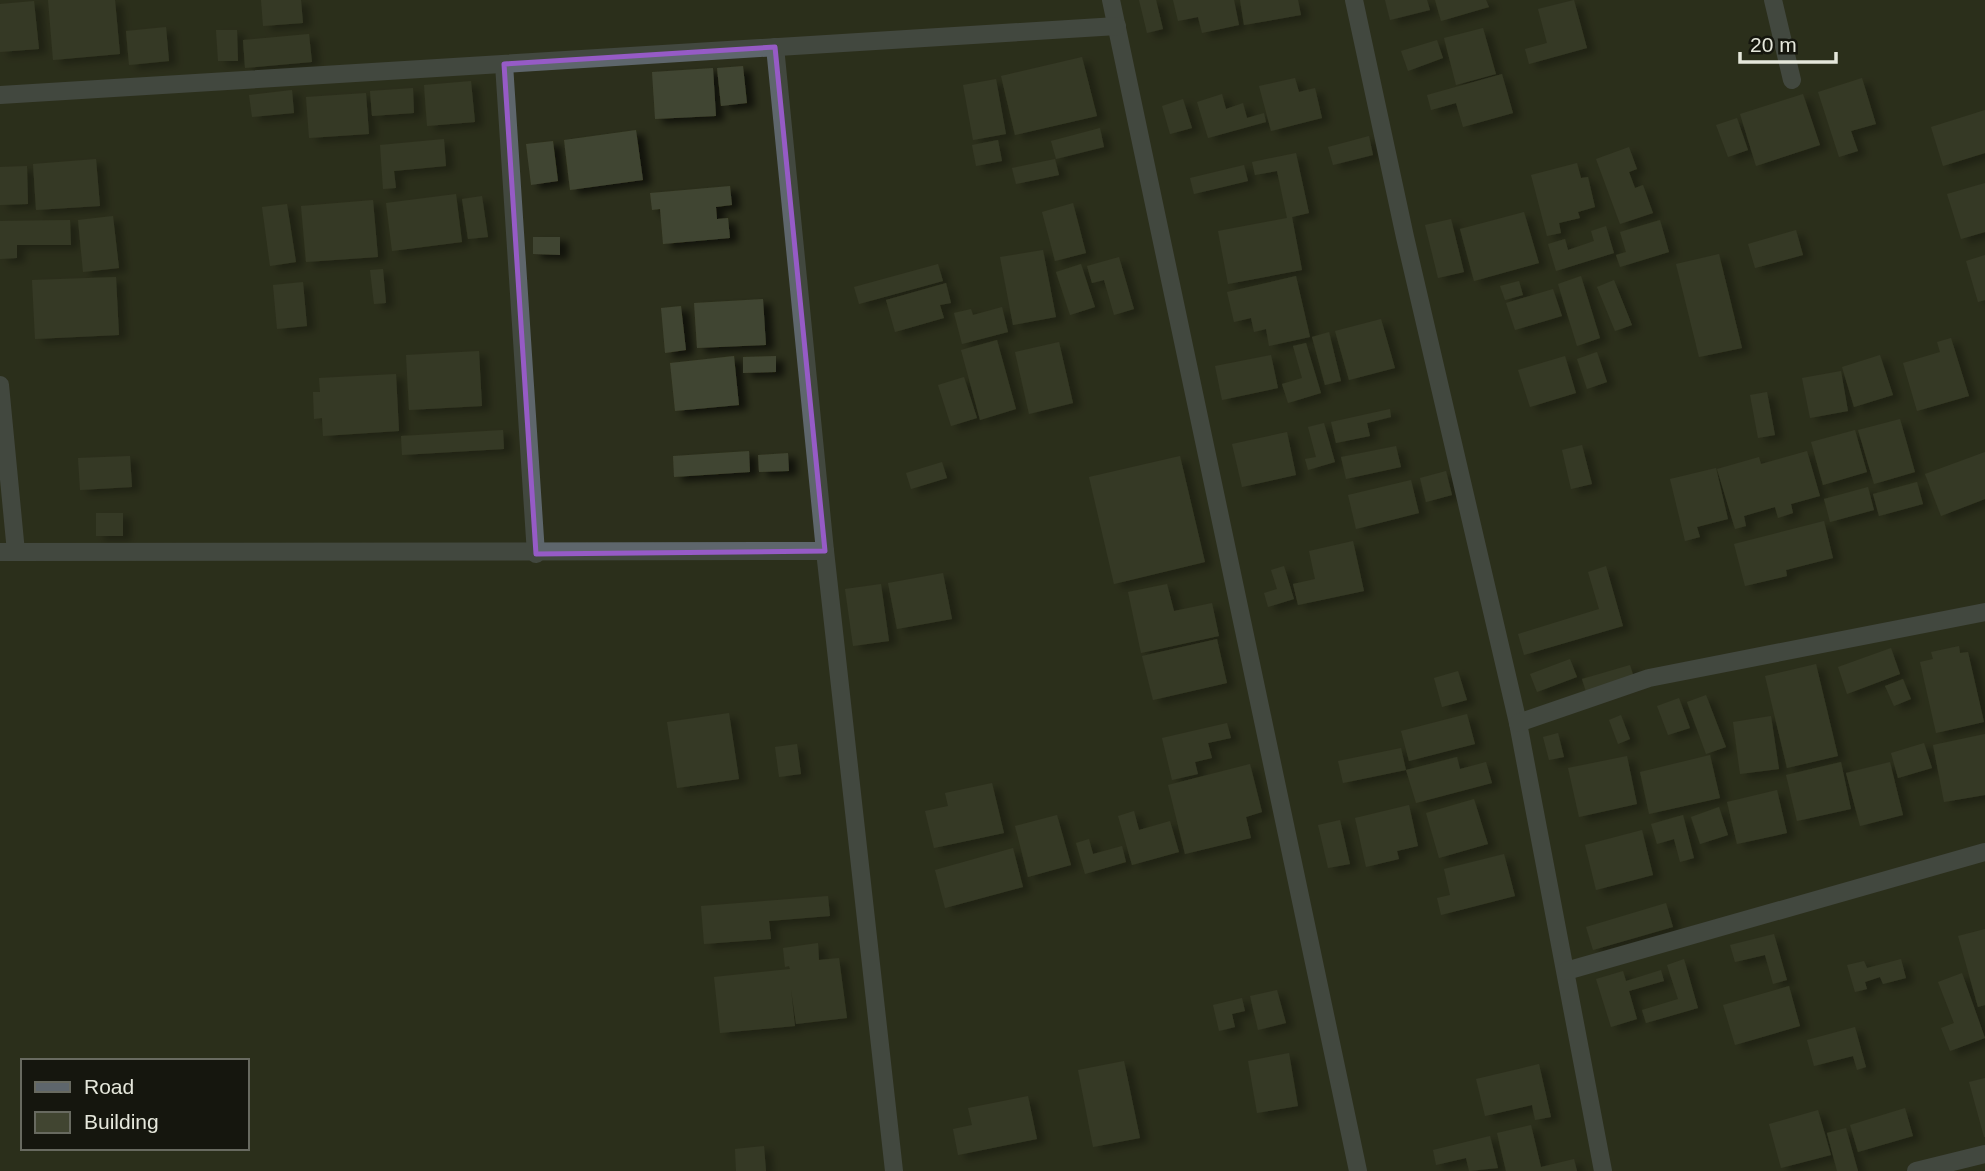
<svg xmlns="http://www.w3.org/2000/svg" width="1985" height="1171" viewBox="0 0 1985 1171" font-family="Arial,sans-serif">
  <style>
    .building { fill: #414531; filter: url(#shadow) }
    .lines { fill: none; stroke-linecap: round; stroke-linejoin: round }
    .minor { stroke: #5e666c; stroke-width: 18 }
    .marked { fill: none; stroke: #965bc6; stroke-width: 5; stroke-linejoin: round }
  </style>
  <defs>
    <filter id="shadow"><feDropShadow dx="8" dy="4.5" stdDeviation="3.5" flood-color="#0009"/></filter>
  </defs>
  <rect width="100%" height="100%" fill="#2c2f1c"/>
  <g class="building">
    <polygon points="48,0 115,0 120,54 53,60"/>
    <polygon points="261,0 301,0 303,23 263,26"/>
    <polygon points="1139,0 1156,0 1163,29 1147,33"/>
    <polygon points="1173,0 1234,0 1239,25 1202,33 1198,17 1178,21"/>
    <polygon points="1240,0 1298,0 1301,15 1244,25"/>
    <polygon points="1385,0 1427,0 1430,10 1390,20"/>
    <polygon points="1435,0 1486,0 1489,7 1441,21"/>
    <polygon points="1574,0 1587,48 1529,64 1525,49 1547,43 1538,9"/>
    <polygon points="34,1 39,49 0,52 0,4"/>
    <polygon points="166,27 169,61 129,65 126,31"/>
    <polygon points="1483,28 1496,74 1456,85 1444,38"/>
    <polygon points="216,30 237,30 238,61 218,61"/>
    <polygon points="309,34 312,62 245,68 243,40"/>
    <polygon points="1437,40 1443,58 1408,71 1401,51"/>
    <polygon points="1082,57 1097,116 1015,135 1001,76"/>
    <polygon points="743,66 747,103 721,106 717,68"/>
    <polygon points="713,68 716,116 655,119 652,72"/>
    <polygon points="1502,74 1513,113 1463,127 1456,103 1431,110 1427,95"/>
    <polygon points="1295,78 1299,92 1315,88 1322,118 1271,131 1259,86"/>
    <polygon points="1862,78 1876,124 1851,131 1858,151 1839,157 1818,92"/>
    <polygon points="996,79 1006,134 973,140 963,85"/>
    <polygon points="471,81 475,122 427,126 424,85"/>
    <polygon points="413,88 414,113 372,116 370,91"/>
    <polygon points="292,90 294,113 252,117 249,95"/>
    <polygon points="366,93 369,134 309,138 306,97"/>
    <polygon points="1222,94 1226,109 1243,103 1247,118 1264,113 1266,122 1208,138 1197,102"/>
    <polygon points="1803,94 1820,145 1756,166 1740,114"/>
    <polygon points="1183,99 1192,128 1170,134 1162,106"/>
    <polygon points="1985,110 1985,153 1943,166 1931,127"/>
    <polygon points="1737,118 1748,150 1728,157 1716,125"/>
    <polygon points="1100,128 1104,147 1056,159 1051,141"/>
    <polygon points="636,130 643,180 570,190 564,140"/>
    <polygon points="1369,136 1373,155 1333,165 1328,147"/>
    <polygon points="444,139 446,166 394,171 396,188 383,189 380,145"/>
    <polygon points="998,140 1002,161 976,166 972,145"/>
    <polygon points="553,141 558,181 531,185 526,144"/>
    <polygon points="1629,147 1637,169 1629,172 1635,188 1643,185 1653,213 1620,224 1596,159"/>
    <polygon points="1296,153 1309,213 1292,217 1302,270 1228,284 1218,231 1287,218 1277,171 1255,175 1252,162"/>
    <polygon points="96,159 100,206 36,210 33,164"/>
    <polygon points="1055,159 1059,175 1016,184 1012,168"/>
    <polygon points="1577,163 1581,178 1588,177 1595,207 1578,212 1580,218 1559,223 1561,233 1547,236 1531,175"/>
    <polygon points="1244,165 1248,181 1194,194 1190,178"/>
    <polygon points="27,166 28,204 0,205 0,167"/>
    <polygon points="1985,183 1985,232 1961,239 1947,194"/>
    <polygon points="730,186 732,205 716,207 717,219 728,218 730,238 663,244 660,209 652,210 650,193"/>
    <polygon points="456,194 462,242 392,251 386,203"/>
    <polygon points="482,196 488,237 468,239 462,199"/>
    <polygon points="373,200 378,257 306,262 301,206"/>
    <polygon points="1073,203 1086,253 1055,261 1042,212"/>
    <polygon points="287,204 296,262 270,266 262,207"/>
    <polygon points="1524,212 1539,263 1474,281 1460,229"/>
    <polygon points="113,216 119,268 83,272 78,220"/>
    <polygon points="1451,219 1464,272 1438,278 1425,225"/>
    <polygon points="70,220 71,245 17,245 17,258 0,259 0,221"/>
    <polygon points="1660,220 1669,252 1620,267 1616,255 1626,252 1620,232"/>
    <polygon points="1606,226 1614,253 1556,271 1548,244 1565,239 1568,250 1594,241 1591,231"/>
    <polygon points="1796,230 1803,255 1755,268 1748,244"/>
    <polygon points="533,237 560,237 560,255 533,254"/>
    <polygon points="1043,250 1056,317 1013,325 1000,257"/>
    <polygon points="1719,254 1742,348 1699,357 1676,264"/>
    <polygon points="1985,255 1985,300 1978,302 1966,261"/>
    <polygon points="1119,257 1134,309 1114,315 1104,280 1092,283 1087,266"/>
    <polygon points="938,264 943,281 859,304 854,287"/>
    <polygon points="1081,264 1095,307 1070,315 1056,272"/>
    <polygon points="383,269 386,303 374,304 370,270"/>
    <polygon points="1296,276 1310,337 1269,346 1266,329 1254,332 1251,318 1234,322 1227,292"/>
    <polygon points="1581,276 1600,338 1577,346 1558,284"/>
    <polygon points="116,277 119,335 35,339 32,280"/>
    <polygon points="1614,280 1632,325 1615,331 1597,287"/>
    <polygon points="1519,281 1523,295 1505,300 1500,286"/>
    <polygon points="303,282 307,326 277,329 273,285"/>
    <polygon points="946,283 951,303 940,305 944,318 895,332 886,300"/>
    <polygon points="1553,289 1562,316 1515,330 1506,303"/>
    <polygon points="763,299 766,345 697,348 694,303"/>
    <polygon points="681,306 686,350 665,353 661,308"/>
    <polygon points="1002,307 1008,332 962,344 954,313 971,309 973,315"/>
    <polygon points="1381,319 1395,368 1349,380 1335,331"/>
    <polygon points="1329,332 1341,381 1325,385 1312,337"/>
    <polygon points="1951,338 1969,396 1917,411 1903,363 1940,352 1937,342"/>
    <polygon points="997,340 1016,409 980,420 961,350"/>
    <polygon points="1059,342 1073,403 1029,414 1015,352"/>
    <polygon points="1306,343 1321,393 1288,403 1282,384 1302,378 1293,346"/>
    <polygon points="479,351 482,406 409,410 406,355"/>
    <polygon points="1597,352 1607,382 1587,389 1577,359"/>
    <polygon points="1271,355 1278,388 1222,400 1215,366"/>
    <polygon points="1880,355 1893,395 1854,407 1842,367"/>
    <polygon points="734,356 739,405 675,411 670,363"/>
    <polygon points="776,356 776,372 743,373 743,357"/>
    <polygon points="1565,356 1576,393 1530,407 1518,370"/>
    <polygon points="1841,371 1848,411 1810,418 1802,378"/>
    <polygon points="396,374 399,431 323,436 322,418 314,419 313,392 320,392 319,378"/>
    <polygon points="964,377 977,418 951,426 938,385"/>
    <polygon points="1767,392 1775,435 1758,438 1750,395"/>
    <polygon points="1390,409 1391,417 1367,423 1370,436 1336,443 1331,422"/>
    <polygon points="1900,419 1915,472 1874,484 1858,430"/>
    <polygon points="1324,423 1335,462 1308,470 1305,459 1316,457 1308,427"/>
    <polygon points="503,430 504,449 402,455 401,436"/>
    <polygon points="1855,430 1867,472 1823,485 1811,442"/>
    <polygon points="1287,432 1296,475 1242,487 1232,444"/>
    <polygon points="1582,445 1592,484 1571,489 1562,450"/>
    <polygon points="1396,446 1401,467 1346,479 1341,457"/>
    <polygon points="749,451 750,472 674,477 673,456"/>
    <polygon points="1807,451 1820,496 1791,504 1793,513 1778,518 1775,507 1744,516 1746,526 1735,529 1717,469 1759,457 1761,464"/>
    <polygon points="1985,452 1985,499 1941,516 1925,474"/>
    <polygon points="788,453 789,471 759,472 758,455"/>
    <polygon points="130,456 132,487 80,490 78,458"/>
    <polygon points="1180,456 1205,562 1114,584 1089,477"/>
    <polygon points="942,462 947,478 911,489 906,473"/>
    <polygon points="1716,468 1728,519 1697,527 1700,537 1685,541 1670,479"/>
    <polygon points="1446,471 1452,495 1426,502 1420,478"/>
    <polygon points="1411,480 1419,513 1356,529 1348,495"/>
    <polygon points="1917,482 1923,504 1879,516 1873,494"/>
    <polygon points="1868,487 1874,510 1830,522 1824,499"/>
    <rect x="96" y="513" width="27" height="23"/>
    <polygon points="1824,521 1833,558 1786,570 1787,576 1745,586 1734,544"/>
    <polygon points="1353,541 1364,591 1298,605 1293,584 1315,579 1309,551"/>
    <polygon points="1284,566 1294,599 1268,607 1264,593 1277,589 1271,570"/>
    <polygon points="1606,566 1623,626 1524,655 1518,634 1599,609 1588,572"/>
    <polygon points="943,573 952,619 897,629 888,583"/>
    <polygon points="881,584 889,641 853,646 845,589"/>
    <polygon points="1167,584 1174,611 1212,603 1219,636 1141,653 1128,592"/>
    <polygon points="1217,639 1227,683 1153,700 1142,656"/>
    <polygon points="1959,646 1960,653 1968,652 1984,722 1936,733 1920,662 1933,659 1931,652"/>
    <polygon points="1891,648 1900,674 1847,694 1838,667"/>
    <polygon points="1570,659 1577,677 1537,692 1530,674"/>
    <polygon points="1816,664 1838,756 1787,768 1765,676"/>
    <polygon points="1630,665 1635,681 1587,695 1582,679"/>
    <polygon points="1458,671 1467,700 1442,707 1434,678"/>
    <polygon points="1903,679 1911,699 1894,706 1885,686"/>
    <polygon points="1706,695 1726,747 1706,754 1687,702"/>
    <polygon points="1679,698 1690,728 1668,735 1657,706"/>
    <polygon points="729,713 739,779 677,788 667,722"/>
    <polygon points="1467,714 1475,744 1409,761 1401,731"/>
    <polygon points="1621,715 1630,739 1618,744 1609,720"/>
    <polygon points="1771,716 1779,769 1740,774 1733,722"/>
    <polygon points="1227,723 1231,738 1208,743 1212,758 1195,762 1198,774 1172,780 1162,738"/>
    <polygon points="1558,733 1564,757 1549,760 1543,737"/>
    <polygon points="1985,734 1985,795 1944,802 1933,745"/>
    <polygon points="1924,743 1932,768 1898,778 1891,753"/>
    <polygon points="797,744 801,774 779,777 775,747"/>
    <polygon points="1401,748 1406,770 1343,783 1338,761"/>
    <polygon points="1710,755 1720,798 1649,814 1640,772"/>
    <polygon points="1627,756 1637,804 1579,817 1568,768"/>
    <polygon points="1457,757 1460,769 1486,762 1492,783 1416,803 1406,770"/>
    <polygon points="1841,762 1851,809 1797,821 1786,775"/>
    <polygon points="1890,762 1903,815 1860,826 1846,773"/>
    <polygon points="1250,764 1262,812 1246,817 1251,838 1185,854 1168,785"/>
    <polygon points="992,783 1004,833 934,848 925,811 948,806 945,793"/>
    <polygon points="1777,790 1787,833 1737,844 1727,802"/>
    <polygon points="1474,799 1488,844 1439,858 1426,813"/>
    <polygon points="1409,805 1418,846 1397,851 1399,859 1366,867 1355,818"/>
    <polygon points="1719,807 1728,835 1700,844 1691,817"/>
    <polygon points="1134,811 1139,830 1170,821 1179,852 1132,865 1118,816"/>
    <polygon points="1057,815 1071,865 1028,877 1015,826"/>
    <polygon points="1683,815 1694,858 1680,862 1674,839 1657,844 1651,824"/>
    <polygon points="1340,820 1350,864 1328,868 1318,825"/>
    <polygon points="1642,830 1653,875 1596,890 1585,845"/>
    <polygon points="1089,839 1093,854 1122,846 1126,862 1085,874 1076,843"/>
    <polygon points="1013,848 1023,887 945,908 935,870"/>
    <polygon points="1504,854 1515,896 1441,915 1437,898 1450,895 1444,869"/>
    <polygon points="828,896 830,916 769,921 771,939 704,944 701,906"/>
    <polygon points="1666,903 1673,927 1593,950 1586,927"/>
    <polygon points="1985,929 1985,1005 1978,1007 1958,936"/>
    <polygon points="1774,934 1787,980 1773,984 1765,955 1735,962 1730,945"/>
    <polygon points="818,943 819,960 839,958 847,1018 796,1024 791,989 795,1026 720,1033 714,977 790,969 789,966 785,967 783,948"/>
    <polygon points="1684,959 1698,1008 1646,1023 1642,1010 1678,999 1667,965"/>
    <polygon points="1901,959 1906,978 1883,984 1880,977 1865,982 1867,989 1855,992 1847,965 1864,961 1867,968"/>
    <polygon points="1661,970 1664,981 1629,991 1637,1019 1611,1027 1596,979 1623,971 1626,981"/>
    <polygon points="1962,973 1985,1038 1950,1051 1941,1028 1954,1023 1938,982"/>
    <polygon points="1789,986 1800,1026 1735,1045 1723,1005"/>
    <polygon points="1277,990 1286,1023 1258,1030 1250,996"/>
    <polygon points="1242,998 1245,1011 1232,1014 1235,1027 1219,1031 1213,1005"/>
    <polygon points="1855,1027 1866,1067 1857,1070 1853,1056 1814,1066 1807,1040"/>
    <polygon points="1289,1053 1298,1106 1257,1113 1248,1061"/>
    <polygon points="1124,1061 1140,1138 1093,1147 1078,1070"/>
    <polygon points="1539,1064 1551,1117 1535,1120 1532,1105 1485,1116 1476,1079"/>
    <polygon points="1985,1078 1985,1137 1984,1137 1969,1082"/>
    <polygon points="1028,1096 1037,1139 958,1155 953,1129 972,1125 968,1108"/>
    <polygon points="1905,1108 1913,1136 1858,1152 1850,1125"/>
    <polygon points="1818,1110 1831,1155 1781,1168 1769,1124"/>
    <polygon points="1531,1125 1541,1167 1574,1159 1577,1171 1506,1171 1497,1133"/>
    <polygon points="1846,1128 1858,1171 1837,1171 1827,1133"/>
    <polygon points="1490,1136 1498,1168 1469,1171 1466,1158 1436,1165 1433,1150"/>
    <polygon points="764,1146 766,1171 736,1171 735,1149"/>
  </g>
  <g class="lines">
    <g class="minor">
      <polyline points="1111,0 1358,1171"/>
      <polyline points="1354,0 1405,237 1518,723 1603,1171"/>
      <polyline points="1773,0 1792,80"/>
      <polyline points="775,47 825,551 894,1171"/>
      <polyline points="504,64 536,554"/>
      <polyline points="0,95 1117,26"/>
      <polyline points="0,385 16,552"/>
      <polyline points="0,552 825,551"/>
      <polyline points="1518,723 1649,678 1985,612"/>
      <polyline points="1566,971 1985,852"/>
      <polyline points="1916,1171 1985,1154"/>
    </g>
  </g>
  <path d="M0 0H1985V1171H0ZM775,47L825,551L536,554L504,64Z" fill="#2c2f1c" fill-opacity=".55" fill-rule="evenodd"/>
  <path class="marked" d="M775,47L825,551L536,554L504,64Z"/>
  <rect x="21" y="1059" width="228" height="91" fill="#15160e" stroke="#686a60" stroke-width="2"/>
  <rect x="35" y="1082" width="35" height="10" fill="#5e666c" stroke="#686a60" stroke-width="2"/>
  <text x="84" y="1094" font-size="21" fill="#e5e7db">Road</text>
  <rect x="35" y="1112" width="35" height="21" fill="#414531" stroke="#686a60" stroke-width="2"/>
  <text x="84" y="1129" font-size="21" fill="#e5e7db">Building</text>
  <path d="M1740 52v10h96v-10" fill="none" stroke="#e5e7db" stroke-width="3.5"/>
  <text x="1750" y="52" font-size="21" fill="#e5e7db" stroke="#15160e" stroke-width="5" paint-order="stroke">20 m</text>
</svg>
